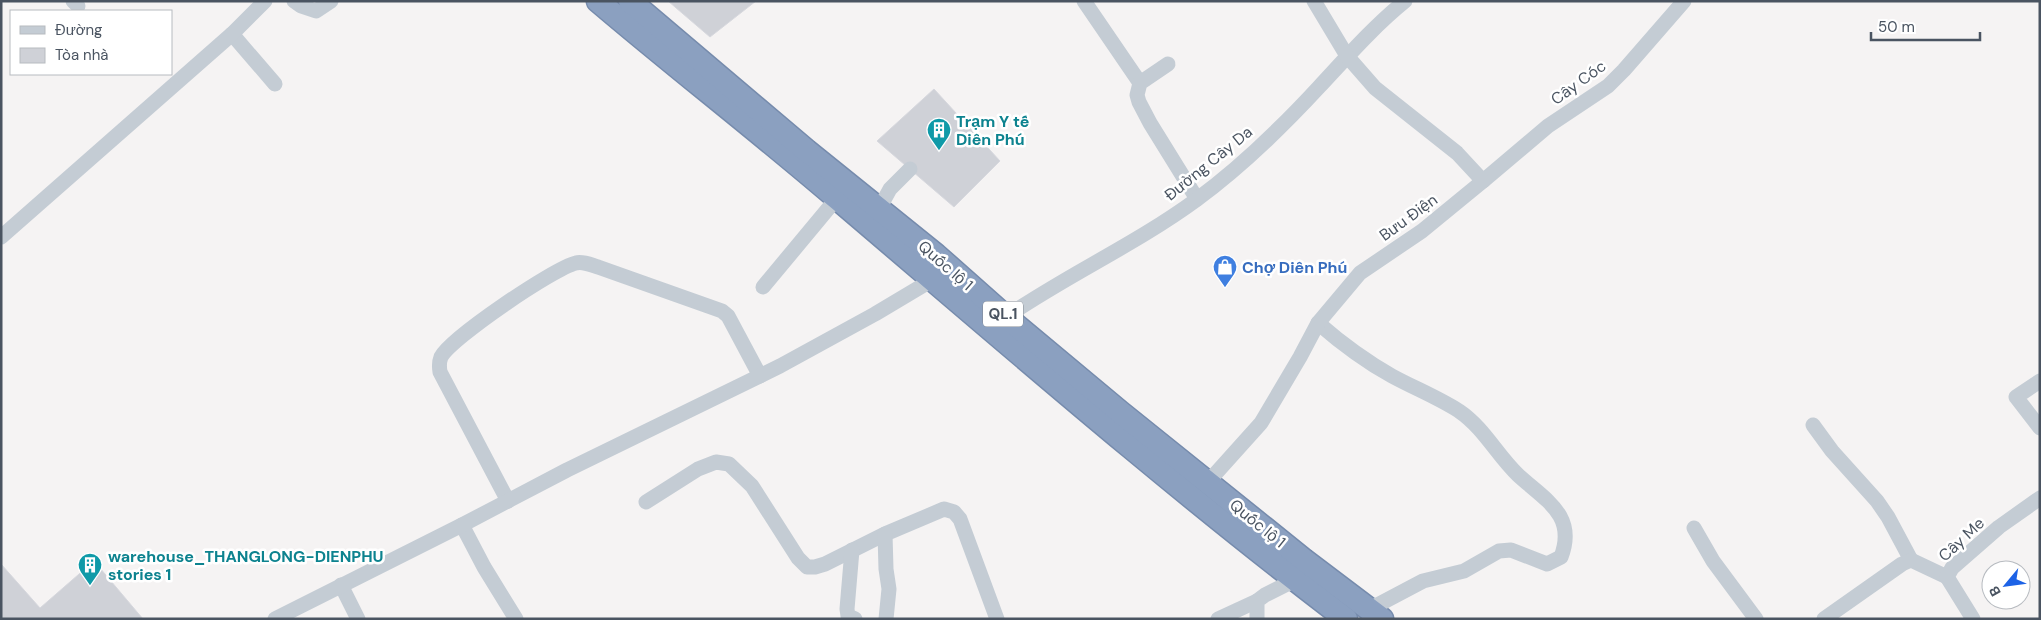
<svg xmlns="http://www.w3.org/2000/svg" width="2041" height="620" viewBox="0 0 2041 620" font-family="'DM Sans',sans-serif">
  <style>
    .building { fill: #cfd1d7; stroke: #d7d8de }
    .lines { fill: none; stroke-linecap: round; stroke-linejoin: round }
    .highway-casing { stroke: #768bac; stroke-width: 25 }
    .minor { stroke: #c4ccd4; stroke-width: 15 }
    .highway { stroke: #8ba0c0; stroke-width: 22 }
    .labels { text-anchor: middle; stroke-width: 5; stroke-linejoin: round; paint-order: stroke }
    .shield { fill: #fff; stroke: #808790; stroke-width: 1 }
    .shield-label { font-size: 15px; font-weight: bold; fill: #4a5461 }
    .street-label { font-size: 16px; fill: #4a5461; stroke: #fff }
    .culture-label { font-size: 16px; font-weight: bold; fill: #0d838f; stroke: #fff; text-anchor: start }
    .shop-label { font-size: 16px; font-weight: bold; fill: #366cbe; stroke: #fff; text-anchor: start }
  </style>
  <rect width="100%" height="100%" fill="#f5f3f3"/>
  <g class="building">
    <polygon points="668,1 756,1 710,37"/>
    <polygon points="934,89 1000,161 954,207 877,141"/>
    <polygon points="94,561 143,619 1,619 1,564 40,608"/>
  </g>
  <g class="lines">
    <defs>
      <g id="highway">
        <path d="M598,1C678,69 760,132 839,200C1006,342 1171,486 1346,619"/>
        <polyline points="630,1 807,151 936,255 1006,317 1120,412 1304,560 1382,619"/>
      </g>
    </defs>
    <use href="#highway" class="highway-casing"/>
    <g class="minor">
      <polyline points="73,1 78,6"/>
      <polyline points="294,1 301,6 316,11 331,1"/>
      <polyline points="1084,1 1140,83"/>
      <polyline points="232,34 275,84"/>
      <polyline points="1168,64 1140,83 1137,95 1139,102 1150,123 1197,199"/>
      <polyline points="1483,181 1548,126 1608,86 1624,70 1684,1"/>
      <polyline points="879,209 890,189 910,169"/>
      <polyline points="1,237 232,34 265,1"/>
      <polyline points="763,287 837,198"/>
      <path d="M1006,317C1067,275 1136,244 1196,200C1241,167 1282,127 1319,87C1347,57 1373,27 1405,1"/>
      <path d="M1318,323C1341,343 1365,361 1392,376C1414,388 1437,397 1459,411C1484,428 1497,455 1518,475C1545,500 1577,515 1561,557L1547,564L1511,550L1499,551L1464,571L1423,581L1370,609"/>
      <polyline points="2040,381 2016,397 2040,428"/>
      <polyline points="1813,425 1832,451 1877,501 1888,517 1911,560"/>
      <polyline points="1208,482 1261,423 1300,357 1318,323 1360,273 1422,231 1483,181 1457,153 1375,88 1347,56 1314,1"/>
      <path d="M508,501L440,372C439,366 439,362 441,357C451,338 554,268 576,263C583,261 591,265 598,267L722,311L728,316L760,376"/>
      <polyline points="646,502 698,469 716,462 729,464 752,486 798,558 807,567 815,567 825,564 885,534 944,509 954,512 960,519 997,619"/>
      <polyline points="462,525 484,567 516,619"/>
      <polyline points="1694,528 1713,561 1756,619"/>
      <polyline points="885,534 886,569 889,589 886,619"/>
      <polyline points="852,550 847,609 848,616 855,619"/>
      <polyline points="341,585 358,619"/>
      <polyline points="275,619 462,525 567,470 780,366 875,314 932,280"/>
      <polyline points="1218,619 1257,601"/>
      <polyline points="1257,619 1257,601 1265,595 1295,580"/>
      <polyline points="1824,619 1902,564 1911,560 1947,577"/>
      <polyline points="1973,619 1947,577 1952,568 1999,527 2040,498"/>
    </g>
    <use href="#highway" class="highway"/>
  </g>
  <defs>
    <symbol id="building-pin" viewBox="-11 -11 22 30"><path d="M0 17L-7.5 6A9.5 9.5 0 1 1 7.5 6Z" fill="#0f9aa8" stroke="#fff"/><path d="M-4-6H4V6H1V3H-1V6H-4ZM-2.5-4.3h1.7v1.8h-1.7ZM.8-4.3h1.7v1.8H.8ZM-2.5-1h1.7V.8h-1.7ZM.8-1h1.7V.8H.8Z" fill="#fff"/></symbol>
    <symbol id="shop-pin" viewBox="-11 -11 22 30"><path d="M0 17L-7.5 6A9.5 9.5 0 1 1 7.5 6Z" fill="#3f7fe0" stroke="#fff"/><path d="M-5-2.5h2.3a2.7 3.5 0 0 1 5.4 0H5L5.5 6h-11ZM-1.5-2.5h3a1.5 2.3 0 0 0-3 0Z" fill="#fff"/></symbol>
  </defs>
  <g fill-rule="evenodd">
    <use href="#building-pin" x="925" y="116" width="28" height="38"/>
    <use href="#shop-pin" x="1211" y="253" width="28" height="38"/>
    <use href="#building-pin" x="76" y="551" width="28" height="38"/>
  </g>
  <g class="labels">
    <rect class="shield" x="983" y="301.5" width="40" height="25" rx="4"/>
    <g class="shield-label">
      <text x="1003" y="319">QL.1</text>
    </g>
    <g class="street-label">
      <text transform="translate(1578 82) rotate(-36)" y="6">Cây Cóc</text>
      <text transform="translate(1208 163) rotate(-39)" y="6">Đường Cây Da</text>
      <text transform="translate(1408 217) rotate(-36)" y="6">Bưu Điện</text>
      <text transform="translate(946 265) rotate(41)" y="6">Quốc lộ 1</text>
      <text transform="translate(1258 523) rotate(39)" y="6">Quốc lộ 1</text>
      <text transform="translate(1961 539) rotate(-43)" y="6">Cây Me</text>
    </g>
    <g class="culture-label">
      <text x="956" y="127">Trạm Y tế<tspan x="956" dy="18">Diên Phú</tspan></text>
      <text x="108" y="562">warehouse_THANGLONG-DIENPHU<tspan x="108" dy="18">stories 1</tspan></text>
    </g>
    <g class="shop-label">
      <text x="1242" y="273">Chợ Diên Phú</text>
    </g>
  </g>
  <rect width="2041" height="620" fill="none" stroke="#4a5461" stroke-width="5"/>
  <rect x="10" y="10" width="162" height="65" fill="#ffffff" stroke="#b7bbc0"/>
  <rect x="20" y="26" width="25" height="8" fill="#c4ccd4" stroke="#b7bbc0"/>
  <text x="55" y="35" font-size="15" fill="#4a5461">Đường</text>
  <rect x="20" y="48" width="25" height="15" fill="#cfd1d7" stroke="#b7bbc0"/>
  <text x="55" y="60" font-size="15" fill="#4a5461">Tòa nhà</text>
  <g transform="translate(2006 585) rotate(241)"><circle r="24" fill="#ffffff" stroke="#b7bbc0"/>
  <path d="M0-4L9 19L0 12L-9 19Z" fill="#1c62e6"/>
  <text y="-8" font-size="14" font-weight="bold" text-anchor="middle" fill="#4a5461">B</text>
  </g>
  <path d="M1871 32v8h109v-8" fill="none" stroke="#4a5461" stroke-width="2.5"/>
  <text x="1878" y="32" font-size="15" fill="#4a5461" stroke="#ffffff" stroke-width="4" paint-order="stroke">50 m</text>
</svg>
